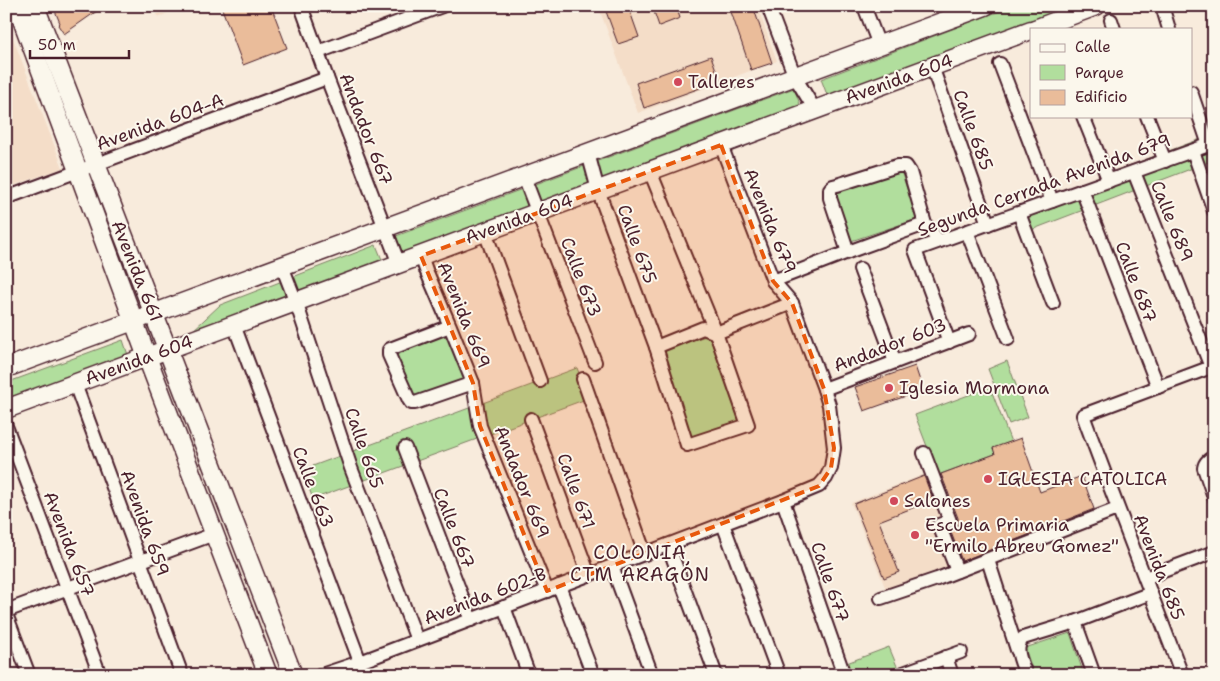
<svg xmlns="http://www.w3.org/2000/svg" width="1220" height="681" viewBox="0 0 1220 681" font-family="'Shantell Sans',sans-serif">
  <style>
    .built { fill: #f4ddc8 }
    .green { fill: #b1de9d; stroke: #7e7e64 }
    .building { fill: #eabc9a; stroke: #4a1f2b }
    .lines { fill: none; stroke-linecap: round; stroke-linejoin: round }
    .street-casing { stroke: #4a1f2b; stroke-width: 16 }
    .secondary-casing { stroke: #4a1f2b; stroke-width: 21 }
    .street { stroke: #fbf7ec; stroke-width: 12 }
    .secondary { stroke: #fbf7ec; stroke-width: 18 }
    .marked { fill: #e8590c; fill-opacity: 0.2; stroke: #e8590c; stroke-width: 4; stroke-dasharray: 10 6; stroke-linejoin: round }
    .poi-dot { fill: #d1495b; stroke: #fbf7ec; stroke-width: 2 }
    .labels { text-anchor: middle; stroke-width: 4; stroke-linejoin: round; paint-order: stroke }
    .street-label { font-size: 18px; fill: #4a1f2b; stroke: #fbf7ec }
    .poi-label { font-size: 18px; fill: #4a1f2b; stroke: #fbf7ec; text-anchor: start }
    .neighbourhood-label { font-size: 19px; letter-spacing: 1px; fill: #4a1f2b; stroke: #fbf7ec }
  </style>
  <rect width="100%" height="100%" fill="#f8ebdc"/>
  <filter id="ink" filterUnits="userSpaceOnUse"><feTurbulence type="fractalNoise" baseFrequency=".02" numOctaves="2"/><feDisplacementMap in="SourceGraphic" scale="10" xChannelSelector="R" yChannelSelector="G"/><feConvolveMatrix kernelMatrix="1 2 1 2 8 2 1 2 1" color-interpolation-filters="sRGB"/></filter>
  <g filter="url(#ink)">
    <g class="built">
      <polygon points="154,6 185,6 158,17"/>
      <polygon points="598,6 757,6 777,61 638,113"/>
      <polygon points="6,20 63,168 6,188"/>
      <polygon points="928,473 946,518 933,523 950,567 887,592 851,503"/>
    </g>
    <g class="green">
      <polygon points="1013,6 1078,6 829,100 821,79"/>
      <polygon points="794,88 801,107 403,255 396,236"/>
      <polygon points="1214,134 1214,160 1031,230 1022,206"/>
      <polygon points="901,171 917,219 851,241 834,194"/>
      <polygon points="376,245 383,262 190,333 220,305"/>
      <polygon points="449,331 467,381 413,401 395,351"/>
      <polygon points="709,335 739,421 690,437 660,351"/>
      <polygon points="123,340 128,355 6,401 6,383"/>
      <polygon points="1007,361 1028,417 1009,424 988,369"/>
      <polygon points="577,368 589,398 313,499 302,470"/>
      <polygon points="990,387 1011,442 993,448 995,454 938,475 915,415"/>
      <polygon points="1070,633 1084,675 1034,675 1025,648"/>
      <polygon points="889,647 899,671 888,675 815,675"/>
    </g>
    <g class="building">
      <polygon points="53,6 104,6 64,34 58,25 60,23"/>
      <polygon points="221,6 271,6 287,48 243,65"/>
      <polygon points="604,6 628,6 639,37 618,44"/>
      <polygon points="652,6 676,6 680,18 659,26"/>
      <polygon points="729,6 753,6 772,63 751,70"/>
      <polygon points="711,56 720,81 644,108 636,83"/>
      <polygon points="915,366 923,390 864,411 855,387"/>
      <polygon points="1021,438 1040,492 1082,476 1094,509 962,561 950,530 957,526 958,522 958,518 941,474 995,454 993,448"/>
      <polygon points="924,476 933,500 879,521 899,572 884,578 854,504"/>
    </g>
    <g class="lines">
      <defs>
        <g id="street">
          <polyline points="301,6 327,78 399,264"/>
          <polyline points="768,6 795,77 815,110"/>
          <polyline points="864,6 879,45"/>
          <polyline points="1162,6 1169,29"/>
          <polyline points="1111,20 1114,29"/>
          <polyline points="318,52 442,6"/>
          <polyline points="1000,64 1052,201"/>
          <polyline points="935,75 988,224"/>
          <polyline points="1191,92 1209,145"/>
          <polyline points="1083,116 1109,181"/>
          <polyline points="1147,116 1165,161"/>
          <polyline points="1193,151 1214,211"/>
          <polyline points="588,153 598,190 656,347 687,445 748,425 716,333 650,171"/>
          <polyline points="1134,172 1211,367"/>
          <polyline points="524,177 595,362"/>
          <polyline points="1082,190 1158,387"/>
          <polyline points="6,198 327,78"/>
          <polyline points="1019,213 1053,303"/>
          <polyline points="967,231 1008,339"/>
          <polyline points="485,232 540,381"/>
          <polyline points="848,252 830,198 830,189 833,186 837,185 897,166 906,166 910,172 925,224"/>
          <polyline points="421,256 426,270 450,326 473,383 415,403 411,403 409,400 389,355 389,350 390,349 450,326"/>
          <polyline points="282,266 296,302 351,468 417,640"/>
          <polyline points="860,269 895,362"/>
          <polyline points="773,281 848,252 925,224 939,241"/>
          <polyline points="234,325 360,662"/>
          <polyline points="716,333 792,303"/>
          <polyline points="949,342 915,250 1214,143"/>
          <polyline points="656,347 703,328 716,333"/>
          <polyline points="583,379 645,554"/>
          <polyline points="473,383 480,426 547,591"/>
          <polyline points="75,384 182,675"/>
          <polyline points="824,389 969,334"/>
          <polyline points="531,419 589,575"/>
          <polyline points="6,426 100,675"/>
          <polyline points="405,448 471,620"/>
          <polyline points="924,453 950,521 939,525 957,571"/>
          <path d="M1214,457C1208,460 1205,462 1204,468L1214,497"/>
          <polyline points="783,501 844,675"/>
          <polyline points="723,524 779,675"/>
          <polyline points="668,545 716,675"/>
          <polyline points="988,560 1017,650"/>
          <polyline points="612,566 652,675"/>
          <polyline points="1145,578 1214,552"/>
          <polyline points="559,586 593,675"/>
          <polyline points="881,598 937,579 1117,509"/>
          <polyline points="504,607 529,675"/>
          <polyline points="6,611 214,534"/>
          <polyline points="6,614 29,675"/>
          <polyline points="1075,622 1094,675"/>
          <polyline points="946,657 952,675"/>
          <polyline points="321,675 360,662 783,501 819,486 826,478 831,468 834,448 829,405 824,389 792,303 773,281 721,145"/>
          <polyline points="898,675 961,652"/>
          <path d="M1026,675C1022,663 1013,648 1023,638L1075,622L1151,593"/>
          <path d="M1182,675C1149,588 1115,502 1083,415L1214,366"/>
        </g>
        <g id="secondary">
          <polyline points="17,6 147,357 268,675"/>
          <polyline points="35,6 293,675"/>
          <polyline points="1035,29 1096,6"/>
          <polyline points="6,368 985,6"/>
          <polyline points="6,409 1031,30"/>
        </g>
      </defs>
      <use href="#street" class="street-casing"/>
      <use href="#secondary" class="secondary-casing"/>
      <use href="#street" class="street"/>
      <use href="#secondary" class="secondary"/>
    </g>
  </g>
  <path class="marked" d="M721,145L773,281L792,303L824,389L834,448L831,468L819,486L547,591L480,426L473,383L421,256Z"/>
  <g class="poi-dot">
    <circle cx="678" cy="82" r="5"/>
    <circle cx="889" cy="388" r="5"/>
    <circle cx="988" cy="479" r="5"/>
    <circle cx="894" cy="501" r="5"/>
    <circle cx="915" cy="535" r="5"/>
  </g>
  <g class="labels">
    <g class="street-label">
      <text transform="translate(899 79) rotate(-20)" y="6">Avenida 604</text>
      <text transform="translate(160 122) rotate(-20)" y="6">Avenida 604-A</text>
      <text transform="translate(366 129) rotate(69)" y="6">Andador 667</text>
      <text transform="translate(973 130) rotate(70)" y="6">Calle 685</text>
      <text transform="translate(1044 185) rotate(-20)" y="6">Segunda Cerrada Avenida 679</text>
      <text transform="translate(519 219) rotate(-20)" y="6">Avenida 604</text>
      <text transform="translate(770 221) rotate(68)" y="6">Avenida 679</text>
      <text transform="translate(1172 221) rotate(68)" y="6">Calle 689</text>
      <text transform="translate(637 244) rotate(70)" y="6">Calle 675</text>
      <text transform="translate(137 271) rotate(68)" y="6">Avenida 661</text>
      <text transform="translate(581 277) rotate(69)" y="6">Calle 673</text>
      <text transform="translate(1136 282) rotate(69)" y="6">Calle 687</text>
      <text transform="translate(464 315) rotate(68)" y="6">Avenida 669</text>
      <text transform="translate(890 345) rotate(-21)" y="6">Andador 603</text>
      <text transform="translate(139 360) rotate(-20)" y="6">Avenida 604</text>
      <text transform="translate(364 448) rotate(71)" y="6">Calle 665</text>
      <text transform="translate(522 482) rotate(68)" y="6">Andador 669</text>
      <text transform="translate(313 487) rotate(69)" y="6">Calle 663</text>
      <text transform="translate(576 491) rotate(70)" y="6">Calle 671</text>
      <text transform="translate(145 523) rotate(70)" y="6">Avenida 659</text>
      <text transform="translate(454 528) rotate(69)" y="6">Calle 667</text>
      <text transform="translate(69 544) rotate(69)" y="6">Avenida 657</text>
      <text transform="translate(1159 567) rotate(69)" y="6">Avenida 685</text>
      <text transform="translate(830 582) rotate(71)" y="6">Calle 677</text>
      <text transform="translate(485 596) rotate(-21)" y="6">Avenida 602-B</text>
    </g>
    <g class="poi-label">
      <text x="688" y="88">Talleres</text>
      <text x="899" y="394">Iglesia Mormona</text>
      <text x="998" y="485">IGLESIA CATOLICA</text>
      <text x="904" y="507">Salones</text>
      <text x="925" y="531">Escuela Primaria<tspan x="925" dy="21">"Ermilo Abreu Gomez"</tspan></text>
    </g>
    <g class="neighbourhood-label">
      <text x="640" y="559">COLONIA<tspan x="640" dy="22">CTM ARAGÓN</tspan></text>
    </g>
  </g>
  <rect width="1220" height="681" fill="none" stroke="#fbf7ec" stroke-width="25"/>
  <rect x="12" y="12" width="1195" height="656" fill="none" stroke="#4a1f2b" stroke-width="2" filter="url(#ink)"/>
  <rect x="1030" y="28" width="162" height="90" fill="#fbf7ec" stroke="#b4a19f"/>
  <rect x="1040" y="44" width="25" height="8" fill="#fbf7ec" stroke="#b4a19f"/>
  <text x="1075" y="52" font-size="15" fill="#4a1f2b">Calle</text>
  <rect x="1040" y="65" width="25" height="15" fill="#b1de9d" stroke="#b4a19f"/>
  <text x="1075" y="78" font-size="15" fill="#4a1f2b">Parque</text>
  <rect x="1040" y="90" width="25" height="15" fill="#eabc9a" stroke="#b4a19f"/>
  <text x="1075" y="102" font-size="15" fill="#4a1f2b">Edificio</text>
  <path d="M30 50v8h99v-8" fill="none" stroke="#4a1f2b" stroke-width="2.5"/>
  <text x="38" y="50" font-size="15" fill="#4a1f2b" stroke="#fbf7ec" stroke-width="4" paint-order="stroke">50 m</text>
</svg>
